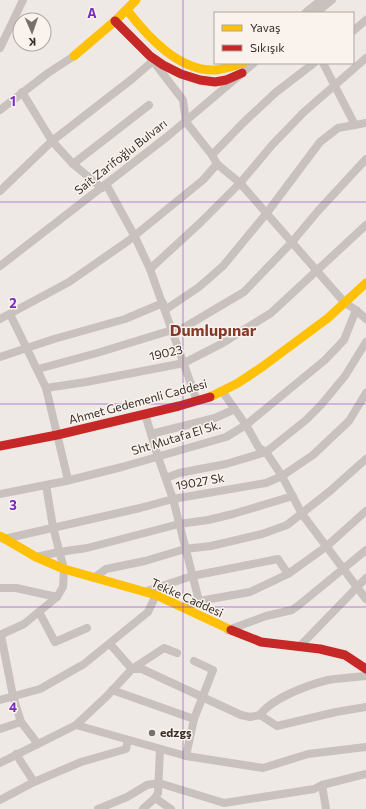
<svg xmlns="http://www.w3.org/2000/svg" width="366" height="809" viewBox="0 0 366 809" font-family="Commissioner,sans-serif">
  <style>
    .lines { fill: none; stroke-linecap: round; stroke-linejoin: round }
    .street { stroke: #c8c1bd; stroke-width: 8 }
    .slow { stroke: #ffc107; stroke-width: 9 }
    .jam { stroke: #c62828; stroke-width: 9 }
    .grid { fill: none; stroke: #7b2cbf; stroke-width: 1; stroke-opacity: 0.55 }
    .poi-dot { fill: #78706c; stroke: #faf3ed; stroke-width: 1.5 }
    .labels { text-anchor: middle; stroke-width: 3; stroke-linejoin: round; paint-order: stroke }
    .street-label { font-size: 12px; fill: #392f2b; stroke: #faf3ed }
    .poi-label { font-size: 12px; font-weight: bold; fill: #392f2b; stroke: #faf3ed; text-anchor: start }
    .district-label { font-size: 16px; font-weight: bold; fill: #833829; stroke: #faf3ed }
    .grid-label { font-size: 13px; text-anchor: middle; font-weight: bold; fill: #7b2cbf; stroke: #faf3ed; stroke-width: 3; stroke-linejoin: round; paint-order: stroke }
  </style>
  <rect width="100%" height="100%" fill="#eee9e5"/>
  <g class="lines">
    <g class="street">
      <polyline points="305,13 321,0"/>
      <polyline points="316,13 332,0"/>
      <polyline points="353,31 366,20"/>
      <polyline points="0,48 23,0"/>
      <polyline points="153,61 183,100 186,122"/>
      <polyline points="323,63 355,125"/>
      <polyline points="22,92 52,141 73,164 102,188"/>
      <polyline points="0,110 48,73 74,56"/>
      <polyline points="186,122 212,155 217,164 240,183 345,303 356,310 366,319"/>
      <polyline points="212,155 243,123 275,93 314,63"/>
      <polyline points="73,164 149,105"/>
      <polyline points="106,184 134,235 150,269 197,401"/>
      <polyline points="0,191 52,141 132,79 153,61"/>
      <polyline points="0,266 168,136 254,63"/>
      <polyline points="150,269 200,223 240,183 273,144 304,112 366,58"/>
      <polyline points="165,310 199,287 223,266 266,214 320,142 338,128 366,123"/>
      <polyline points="10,314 46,388 68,480"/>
      <polyline points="0,319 69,282 128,241 203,180 217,164"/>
      <polyline points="173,334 244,292 292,242 318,211 366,159"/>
      <polyline points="0,357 54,339 125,319 163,303"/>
      <polyline points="38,369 97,353 172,330"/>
      <polyline points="46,388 86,382 184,363 221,344 271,313 366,225"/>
      <polyline points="222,391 246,425 259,448 266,452 282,476 302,514 366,599"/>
      <polyline points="145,414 158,457 173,499 199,601"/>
      <polyline points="151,434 215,418 235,409"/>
      <polyline points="166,478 179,473 226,464 266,452 306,420 321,405 345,376 366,342"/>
      <polyline points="0,494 66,481 122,467 226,437 246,425 325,360 344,340 356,310"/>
      <polyline points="4,539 140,508 173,499 266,483 282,476 313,455 349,421 366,393"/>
      <polyline points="36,557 59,552 87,548 179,524 208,520 233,514 293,496"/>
      <polyline points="94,578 106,569 145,561 185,549 211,546 262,534 287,525 330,491 366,459"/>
      <polyline points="0,588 16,588 57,597"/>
      <polyline points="147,591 192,576 278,559 288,574"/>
      <polyline points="184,607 199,601 250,592 288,574 327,546 366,511"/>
      <polyline points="39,612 55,642 87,628"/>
      <polyline points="228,630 266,616 292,610 299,605 366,550"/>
      <polyline points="0,635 24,624 57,597 63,587 64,569 53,527 46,485"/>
      <polyline points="1,635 13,696 21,722 38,744"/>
      <polyline points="110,644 132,669 142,669 241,715 250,717 260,715 277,726 336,712 366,707"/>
      <polyline points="299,647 366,578"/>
      <polyline points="112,690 194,719"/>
      <polyline points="0,700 40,689 84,664 148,612 156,595"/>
      <path d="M260,715C272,698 308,685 328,680C341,678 354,677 366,676"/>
      <polyline points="76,725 186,756 263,768 308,754 366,747"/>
      <polyline points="0,729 21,722"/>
      <polyline points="16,754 34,782"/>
      <polyline points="186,756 194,719 213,670 194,661"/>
      <polyline points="0,763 76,725 107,696 132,669 164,648 177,653"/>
      <polyline points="322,785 326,809"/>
      <polyline points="155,798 171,809"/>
      <polyline points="0,800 34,782 81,762 126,749 128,740"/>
      <polyline points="98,809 127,797 147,785 159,783 224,803 314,789 322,785 366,774"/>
      <polyline points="143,809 155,798 158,793 160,749"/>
    </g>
    <g class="slow">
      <path d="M127,10C147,36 179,72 216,70C225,69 234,66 243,63"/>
      <polyline points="74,56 115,21 136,0"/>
      <polyline points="210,397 238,383 262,367 328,318 366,283"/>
      <polyline points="0,536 36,557 64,569 156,595 231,630"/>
    </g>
    <g class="jam">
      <polyline points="115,21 150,56 163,65 181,74 200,80 215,82 226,80 242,73"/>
      <polyline points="0,446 57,435 179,406 210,397"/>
      <polyline points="231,630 261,642 320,649 345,655 366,669"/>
    </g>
  </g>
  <path class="grid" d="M183,0V809M0,202H366M0,404H366M0,607H366"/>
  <circle class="poi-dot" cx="152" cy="733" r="4"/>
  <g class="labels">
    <g class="street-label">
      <text transform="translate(121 157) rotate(-38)" y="4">Sait Zarifoğlu Bulvarı</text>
      <text transform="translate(166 353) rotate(-13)" y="4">19023</text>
      <text transform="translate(138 402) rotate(-15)" y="4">Ahmet Gedemenli Caddesi</text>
      <text transform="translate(176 438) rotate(-17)" y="4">Sht Mutafa El Sk.</text>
      <text transform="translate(200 482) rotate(-10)" y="4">19027 Sk</text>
      <text transform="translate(187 598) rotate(24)" y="4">Tekke Caddesi</text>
    </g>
    <g class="poi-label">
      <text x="160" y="737">edzgş</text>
    </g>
    <g class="district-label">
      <text x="213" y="336">Dumlupınar</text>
    </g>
  </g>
  <g class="grid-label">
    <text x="92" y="18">A</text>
    <text x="13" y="106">1</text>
    <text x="13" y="308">2</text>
    <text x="13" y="510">3</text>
    <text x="13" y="712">4</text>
  </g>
  <rect x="214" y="12" width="140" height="52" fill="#faf3ed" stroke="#ada59f"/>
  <rect x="222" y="25" width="20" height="6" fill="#ffc107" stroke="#ada59f"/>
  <text x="250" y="32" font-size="12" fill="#392f2b">Yavaş</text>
  <rect x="222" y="45" width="20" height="6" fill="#c62828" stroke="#ada59f"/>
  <text x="250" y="52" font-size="12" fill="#392f2b">Sıkışık</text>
  <g transform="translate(32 32) rotate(178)"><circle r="19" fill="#faf3ed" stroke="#ada59f"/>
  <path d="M0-3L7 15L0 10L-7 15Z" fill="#78706c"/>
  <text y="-6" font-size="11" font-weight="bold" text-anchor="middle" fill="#392f2b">K</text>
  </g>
</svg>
